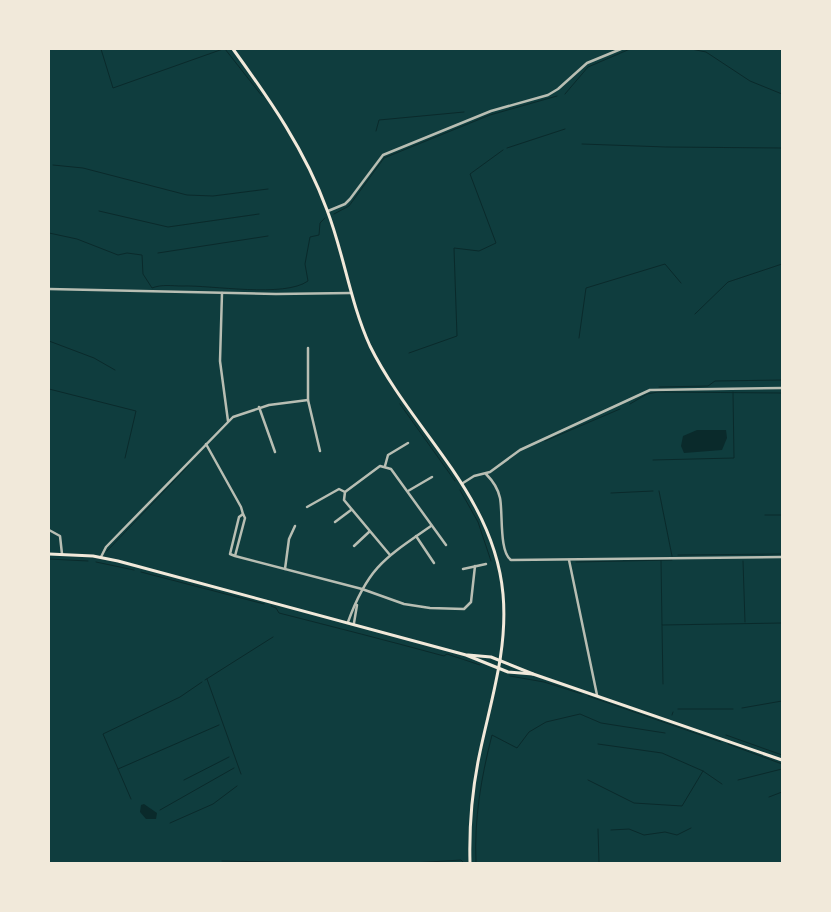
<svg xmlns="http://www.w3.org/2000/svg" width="831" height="912" viewBox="0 0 831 912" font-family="'Golos Text',sans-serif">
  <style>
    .water { fill: #0a2a2b }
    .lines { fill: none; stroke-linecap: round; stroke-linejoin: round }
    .stream { stroke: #0a2a2b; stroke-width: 1 }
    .minor { stroke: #b8beb3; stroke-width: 2.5 }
    .secondary { stroke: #f1e9da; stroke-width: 3 }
  </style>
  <rect width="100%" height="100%" fill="#0f3d3e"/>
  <g class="water">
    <polygon points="697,430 726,430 727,438 722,450 684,453 681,446 683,436"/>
    <polygon points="144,804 157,813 156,819 146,819 140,812 141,805"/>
  </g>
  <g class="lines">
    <g class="stream">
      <polyline points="101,49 113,88 223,49"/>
      <polyline points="225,49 262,96"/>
      <polyline points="691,49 706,52 750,81 782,94"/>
      <polyline points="565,94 588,67 630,49"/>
      <polyline points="376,131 379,120 464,112"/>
      <polyline points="582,144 666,147 781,148"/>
      <polyline points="507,148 565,129"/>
      <polyline points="53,165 83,168 187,195 213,196 268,189"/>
      <polyline points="99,211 168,227 259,214"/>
      <polyline points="334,214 349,206 384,158 490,115 557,96"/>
      <path d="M49,233L77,239L118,255L127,253L142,255L143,274L152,288C162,284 172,286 182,286C212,285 284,298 308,281L305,264L310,237L319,235L320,223L325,218"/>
      <polyline points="158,253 268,236"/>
      <polyline points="695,314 728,282 782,264"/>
      <polyline points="579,338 586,288 665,264 681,283"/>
      <polyline points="49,341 94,358 115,370"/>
      <polyline points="409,353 457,336 454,248 479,251 496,243 470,174 503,150"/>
      <polyline points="659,387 708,386 715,381 782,380"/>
      <polyline points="49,389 136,411 125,458"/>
      <polyline points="400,404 455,481"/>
      <polyline points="630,404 647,394 658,392 782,393"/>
      <polyline points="545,441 620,409"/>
      <polyline points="653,460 734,458 733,392"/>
      <polyline points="460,490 478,522 491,561"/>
      <polyline points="659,491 672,556"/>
      <polyline points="611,493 653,491"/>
      <polyline points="765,515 782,515"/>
      <polyline points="107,551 189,465"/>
      <polyline points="678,555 782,554"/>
      <polyline points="49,559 88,561"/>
      <polyline points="661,560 662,625 782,623"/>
      <polyline points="743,561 745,622"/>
      <polyline points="96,562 134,570"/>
      <polyline points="576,562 672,560"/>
      <polyline points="141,572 264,604"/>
      <path d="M271,606L276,608L279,613C334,627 389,641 444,656L447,654L480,665"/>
      <polyline points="662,625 663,684"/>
      <polyline points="510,676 544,682 582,694"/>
      <polyline points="207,679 241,774"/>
      <polyline points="205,680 273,637"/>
      <polyline points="588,696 721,742"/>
      <polyline points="742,708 782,701"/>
      <polyline points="678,709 733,709"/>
      <polyline points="672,715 673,712"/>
      <polyline points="726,735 782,755"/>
      <polyline points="598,744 662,753 703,771 722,784"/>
      <polyline points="728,744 782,764"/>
      <polyline points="118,769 219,725"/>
      <polyline points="184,780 229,757"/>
      <polyline points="588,780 634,803 682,806 703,771"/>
      <polyline points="738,780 782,769"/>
      <polyline points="769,797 782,792"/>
      <polyline points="131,799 103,734 180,697 202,682"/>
      <polyline points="160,810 234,768"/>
      <polyline points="170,823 213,804 237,786"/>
      <polyline points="598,829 599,863"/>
      <polyline points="611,830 629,829 644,835 665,832 677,835 691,828"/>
      <polyline points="222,861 321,863"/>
      <polyline points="413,863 461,860 464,863"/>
      <path d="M476,863C474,819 481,778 492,735L517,748L529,732L546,722L580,714L601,723L665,733"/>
    </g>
    <g class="minor">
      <polyline points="328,211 345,204 350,199 383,155 491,111 548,95 558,89 587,63 621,49"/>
      <polyline points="49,289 276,294 351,293"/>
      <polyline points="222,293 220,361 228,421"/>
      <polyline points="308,348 308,400 320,451"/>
      <polyline points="259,407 275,452"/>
      <polyline points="206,444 241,507 243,514"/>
      <polyline points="385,466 388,455 408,443"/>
      <path d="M486,474C493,481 498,488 500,498C503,513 499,552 511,560L782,557"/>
      <polyline points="463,483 474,476 490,472 520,450 650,390 782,388"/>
      <polyline points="408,491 432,477"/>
      <polyline points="307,507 339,489 345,492"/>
      <polyline points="335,522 351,510"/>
      <polyline points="49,530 60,536 62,554"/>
      <polyline points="416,536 434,563"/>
      <polyline points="354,546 369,532"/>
      <polyline points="390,555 344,500 345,492 380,466 391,469 446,545"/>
      <polyline points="235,556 230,554 239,517 243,514 245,518 235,556 362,589 404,604 430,608 464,609 471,602 475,566"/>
      <polyline points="101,557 106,547 233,417 269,405 308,400"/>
      <polyline points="569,560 597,695"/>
      <polyline points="285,569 289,539 295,526"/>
      <polyline points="463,569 486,564"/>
      <path d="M348,622C368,567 385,558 431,526"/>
      <polyline points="354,623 357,605"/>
    </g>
    <g class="secondary">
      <path d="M233,49C270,100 305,150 327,210C344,254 350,302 370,346C412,431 494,494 503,594C508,649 491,700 480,752C472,789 469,826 470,863"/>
      <polyline points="49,554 93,556 118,561 466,655 508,672 533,674"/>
      <polyline points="468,655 491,657 533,674 782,760"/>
    </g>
  </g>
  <rect width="831" height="912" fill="none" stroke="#f1e9da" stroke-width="100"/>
</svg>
